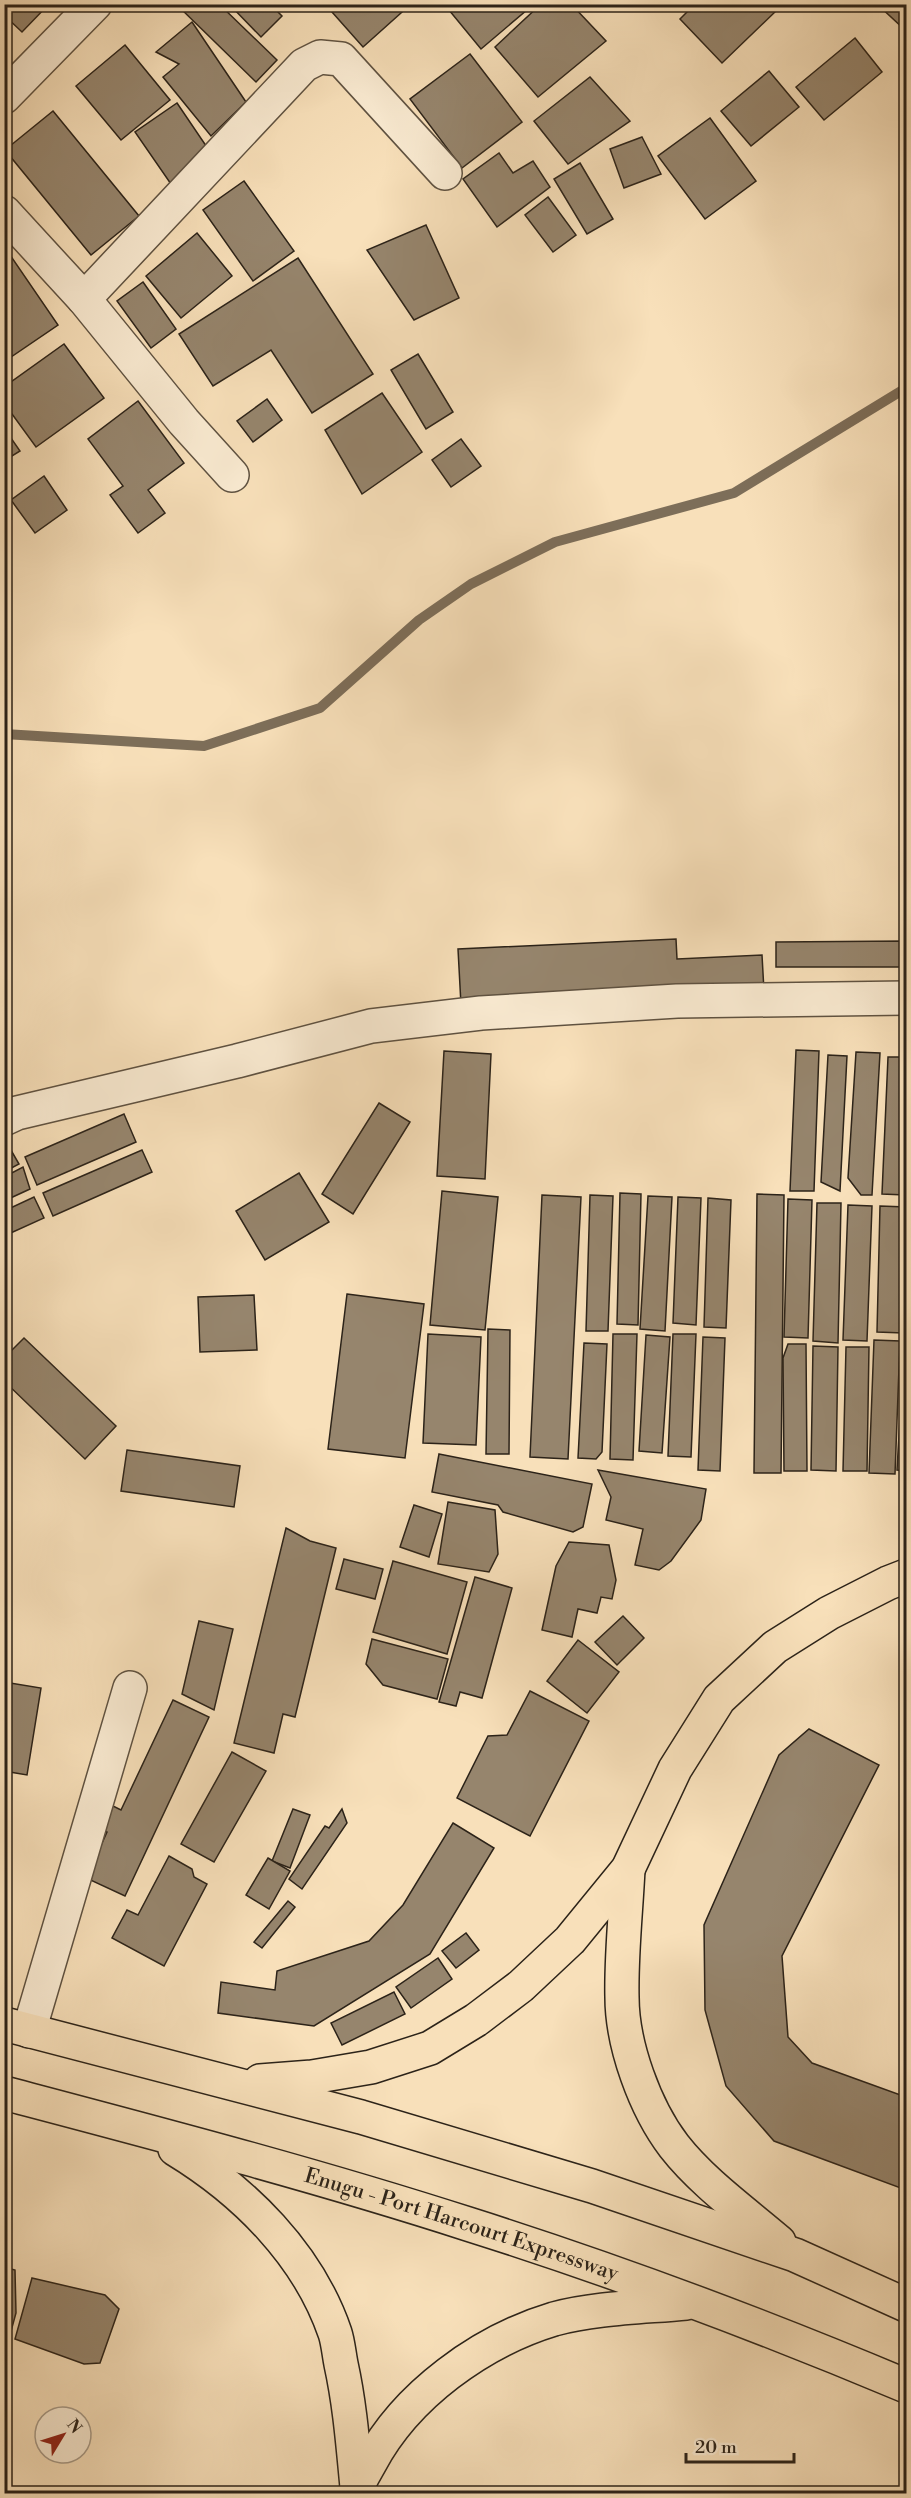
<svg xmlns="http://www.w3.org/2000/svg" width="911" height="2498" viewBox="0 0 911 2498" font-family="'Libre Bodoni',serif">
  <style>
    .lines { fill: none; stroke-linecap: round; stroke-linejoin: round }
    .stream { stroke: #7d6e59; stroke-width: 10 }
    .building { fill: #96856d; stroke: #2c2319; stroke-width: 1.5 }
    .minor-casing { stroke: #5f5241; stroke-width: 36 }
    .highway-casing { stroke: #2c2319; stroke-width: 36 }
    .minor { stroke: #faebd2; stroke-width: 33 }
    .highway { stroke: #f8e0ba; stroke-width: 33 }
    .labels { text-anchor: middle; stroke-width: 6; stroke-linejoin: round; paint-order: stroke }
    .street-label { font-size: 21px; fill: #2c2319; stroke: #faebd2 }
  </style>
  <rect width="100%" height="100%" fill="#f8e0ba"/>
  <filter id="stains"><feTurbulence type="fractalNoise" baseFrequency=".00333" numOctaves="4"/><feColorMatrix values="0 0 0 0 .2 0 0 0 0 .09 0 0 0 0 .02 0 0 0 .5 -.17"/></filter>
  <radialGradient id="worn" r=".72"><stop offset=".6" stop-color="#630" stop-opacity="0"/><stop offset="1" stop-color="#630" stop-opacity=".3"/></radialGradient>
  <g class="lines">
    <polyline class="stream" points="4,734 204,746 320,708 419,620 471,584 555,542 734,493 906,388"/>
  </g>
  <g class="building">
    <polygon points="4,4 49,4 22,32 4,15"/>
    <polygon points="176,4 219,4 277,60 256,82"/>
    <polygon points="229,4 270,4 282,16 261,37"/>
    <polygon points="340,4 411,4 363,47 332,12"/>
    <polygon points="444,4 534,4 481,49"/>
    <polygon points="541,4 571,4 606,41 538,97 495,47"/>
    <polygon points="695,4 770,4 776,11 722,63 680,19"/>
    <polygon points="877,4 906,4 906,26 904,29"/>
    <polygon points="192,22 246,102 211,136 163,77 179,64 156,52"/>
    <polygon points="855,38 882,72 824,120 796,87"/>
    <polygon points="125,45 170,100 121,140 76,86"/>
    <polygon points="470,54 522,122 462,168 410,99"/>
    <polygon points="769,71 799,107 751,146 721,111"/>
    <polygon points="590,77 630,121 568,164 534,121"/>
    <polygon points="177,103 215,159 173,187 135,132"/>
    <polygon points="53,111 139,216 91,255 5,150"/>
    <polygon points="710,118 756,181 705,219 658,156"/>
    <polygon points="642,137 661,174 624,188 610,149"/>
    <polygon points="499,153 513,173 533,161 550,187 497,227 463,179"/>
    <polygon points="580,163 613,219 587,234 554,179"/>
    <polygon points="244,181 294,251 253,281 203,210"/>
    <polygon points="548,197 576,235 553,252 525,215"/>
    <polygon points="426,225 459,298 414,320 367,250"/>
    <polygon points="197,233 232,276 181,318 146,276"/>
    <polygon points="8,252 58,325 11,357 4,348 4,255"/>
    <polygon points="298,258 373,374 312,413 271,350 213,386 179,334"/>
    <polygon points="143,282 176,329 151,348 117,301"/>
    <polygon points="64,344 104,398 36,447 4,403 4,387"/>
    <polygon points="418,354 453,412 426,429 391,370"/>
    <polygon points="382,393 422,452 362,494 325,430"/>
    <polygon points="267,399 282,420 253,442 237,421"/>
    <polygon points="138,401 184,463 148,490 165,513 138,533 110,495 123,486 88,439"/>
    <polygon points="4,428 20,451 4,461"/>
    <polygon points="461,439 481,466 451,487 432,460"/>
    <polygon points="44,476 67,510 35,533 11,500"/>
    <polygon points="676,939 677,959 762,955 764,991 461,1005 458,949"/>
    <polygon points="906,941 906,967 776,967 776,942"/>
    <polygon points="796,1050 819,1051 814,1191 790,1191"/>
    <polygon points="444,1051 491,1054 485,1179 437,1176"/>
    <polygon points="856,1052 880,1053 872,1195 861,1195 848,1178"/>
    <polygon points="828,1055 847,1056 840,1191 821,1182"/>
    <polygon points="888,1057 906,1057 905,1195 882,1194"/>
    <polygon points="379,1103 410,1122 353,1214 322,1194"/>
    <polygon points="124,1114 136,1142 37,1185 25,1157"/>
    <polygon points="8,1145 19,1164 4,1172 4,1147"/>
    <polygon points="142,1150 152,1172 53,1216 43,1193"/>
    <polygon points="23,1167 30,1189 4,1201 4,1177"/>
    <polygon points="299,1173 329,1222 265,1260 236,1211"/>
    <polygon points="442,1191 498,1197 485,1330 430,1325"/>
    <polygon points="620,1193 641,1194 638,1325 617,1324"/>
    <polygon points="757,1194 784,1195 781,1473 754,1473"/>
    <polygon points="542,1195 581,1197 568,1459 530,1457"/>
    <polygon points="590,1195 613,1196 608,1331 586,1331"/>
    <polygon points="648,1196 672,1197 665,1331 640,1329"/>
    <polygon points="34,1197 44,1218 4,1236 4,1211"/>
    <polygon points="678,1197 701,1198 696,1325 673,1323"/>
    <polygon points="708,1198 731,1200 726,1328 704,1327"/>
    <polygon points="788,1199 812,1200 808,1338 784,1337"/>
    <polygon points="817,1203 841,1203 838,1343 813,1341"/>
    <polygon points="848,1205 872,1206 867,1341 843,1340"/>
    <polygon points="880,1206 906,1207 903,1333 877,1332"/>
    <polygon points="347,1294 424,1304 405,1458 328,1449"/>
    <polygon points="254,1295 257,1350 200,1352 198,1297"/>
    <polygon points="488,1329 510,1330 509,1454 486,1454"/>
    <polygon points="428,1334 481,1337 476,1445 423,1443"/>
    <polygon points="613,1334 637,1334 633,1460 610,1459"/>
    <polygon points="673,1334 696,1334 691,1457 668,1456"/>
    <polygon points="646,1335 670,1337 662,1453 639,1451"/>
    <polygon points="703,1337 725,1338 720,1471 698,1470"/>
    <polygon points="24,1338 116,1426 85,1459 4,1381 4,1358"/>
    <polygon points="874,1340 900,1341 895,1474 869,1473"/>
    <polygon points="584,1343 607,1344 602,1452 596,1459 578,1458"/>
    <polygon points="788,1344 806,1344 807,1471 784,1471 783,1358"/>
    <polygon points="813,1346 838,1347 836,1471 811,1470"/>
    <polygon points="846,1347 869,1347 867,1471 843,1471"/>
    <polygon points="904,1348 906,1348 906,1471 897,1470"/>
    <polygon points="127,1450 240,1466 234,1507 121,1491"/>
    <polygon points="439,1454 592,1484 583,1527 573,1532 503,1512 498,1505 432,1492"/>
    <polygon points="598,1470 706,1489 701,1520 671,1561 659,1570 635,1565 643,1529 606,1520 611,1497"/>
    <polygon points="448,1502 495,1510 498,1554 489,1572 438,1564"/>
    <polygon points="414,1505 442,1514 429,1557 400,1547"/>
    <polygon points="286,1528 310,1541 336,1548 295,1717 283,1714 274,1753 234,1743"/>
    <polygon points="569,1542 609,1545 616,1580 612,1599 601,1597 597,1613 578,1609 572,1637 542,1630 556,1566"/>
    <polygon points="344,1559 383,1569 375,1599 336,1589"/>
    <polygon points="393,1561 467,1582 447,1654 373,1632"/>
    <polygon points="475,1577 512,1588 482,1698 460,1692 456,1706 439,1702"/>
    <polygon points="623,1616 644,1638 617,1665 595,1642"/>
    <polygon points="199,1621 233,1629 214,1710 182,1694"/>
    <polygon points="372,1639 448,1659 437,1699 383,1685 366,1664"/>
    <polygon points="578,1640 619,1672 587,1713 547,1681"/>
    <polygon points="4,1682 41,1688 27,1775 4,1771"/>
    <polygon points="530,1691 589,1721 530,1836 457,1798 488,1736 507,1735"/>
    <polygon points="173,1700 209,1717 125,1896 86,1878 107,1832 96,1826 107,1803 121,1810"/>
    <polygon points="809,1729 879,1765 782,1956 788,2037 812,2063 906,2097 906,2190 774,2141 726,2086 705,2010 704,1925 779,1755"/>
    <polygon points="232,1752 266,1771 214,1862 181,1844"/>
    <polygon points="293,1809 310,1815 290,1868 272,1861"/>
    <polygon points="342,1809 347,1823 302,1889 289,1879 325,1826 329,1828"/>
    <polygon points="453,1823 494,1848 430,1954 314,2026 218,2013 221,1982 275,1990 277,1971 369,1941 403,1905"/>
    <polygon points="169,1856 192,1869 194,1877 207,1884 164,1966 112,1938 127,1910 138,1915"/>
    <polygon points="268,1858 290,1871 269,1909 246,1895"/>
    <polygon points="288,1901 295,1907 262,1948 254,1942"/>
    <polygon points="466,1933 479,1950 456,1968 442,1951"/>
    <polygon points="438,1958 452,1979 411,2008 396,1987"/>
    <polygon points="394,1992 405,2014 342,2045 331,2023"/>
    <polygon points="4,2267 15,2270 16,2313 10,2335 4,2334"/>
    <polygon points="32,2278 105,2295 119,2309 100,2363 84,2364 15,2339"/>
  </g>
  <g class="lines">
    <defs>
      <g id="minor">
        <polyline points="4,97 95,4"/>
        <polyline points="4,212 84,299 184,422 232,475"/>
        <polyline points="84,299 304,65 320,57 341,59 445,173"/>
        <polyline points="4,1119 17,1113 237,1061 371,1026 481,1013 677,1001 906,998"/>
        <polyline points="29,2031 130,1688"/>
      </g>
      <g id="highway">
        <path d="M628,1869C626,1911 621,1955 622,1997C622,2045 645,2108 674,2146C702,2182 744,2212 779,2242"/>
        <polyline points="4,2024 361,2117 592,2186 795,2255 906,2305"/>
        <polyline points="260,2081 312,2077 371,2067 430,2048 476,2020 521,1986 570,1940 628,1869 675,1769 719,1699 775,1647 829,1613 888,1583 906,1576"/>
        <path id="s1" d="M4,2093C159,2134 316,2175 468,2224C617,2271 763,2326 906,2386"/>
        <path d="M175,2149C244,2191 308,2254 335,2333C338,2342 339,2354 341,2364C350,2405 353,2446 357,2487"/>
        <path d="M356,2491C359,2481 365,2472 370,2463C406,2395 481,2341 554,2319C594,2308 644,2307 686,2303"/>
      </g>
    </defs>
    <use href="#minor" class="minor-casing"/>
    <use href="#highway" class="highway-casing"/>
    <use href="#minor" class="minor"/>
    <use href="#highway" class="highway"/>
  </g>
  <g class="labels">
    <g class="street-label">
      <text dy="7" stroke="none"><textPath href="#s1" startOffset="476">Enugu - Port Harcourt Expressway</textPath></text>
    </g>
  </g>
  <rect width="911" height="2498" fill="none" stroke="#f8e0ba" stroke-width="24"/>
  <rect x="6" y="6" width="899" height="2486" fill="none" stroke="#2c2319" stroke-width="3"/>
  <rect x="12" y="12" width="887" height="2474" fill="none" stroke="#2c2319" stroke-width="1.5"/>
  <g transform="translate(63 2435) rotate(52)"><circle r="28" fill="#faebd2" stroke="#a89b88" stroke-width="1.5"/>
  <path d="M0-4.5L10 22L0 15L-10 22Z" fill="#8f2418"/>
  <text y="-9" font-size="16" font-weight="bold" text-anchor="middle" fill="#2c2319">N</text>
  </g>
  <path d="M686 2453v9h108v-9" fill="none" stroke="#2c2319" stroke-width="3"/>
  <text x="695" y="2453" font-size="18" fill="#2c2319" stroke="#faebd2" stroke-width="4.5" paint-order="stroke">20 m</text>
  <rect width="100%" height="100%" filter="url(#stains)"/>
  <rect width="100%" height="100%" fill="url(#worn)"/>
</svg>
